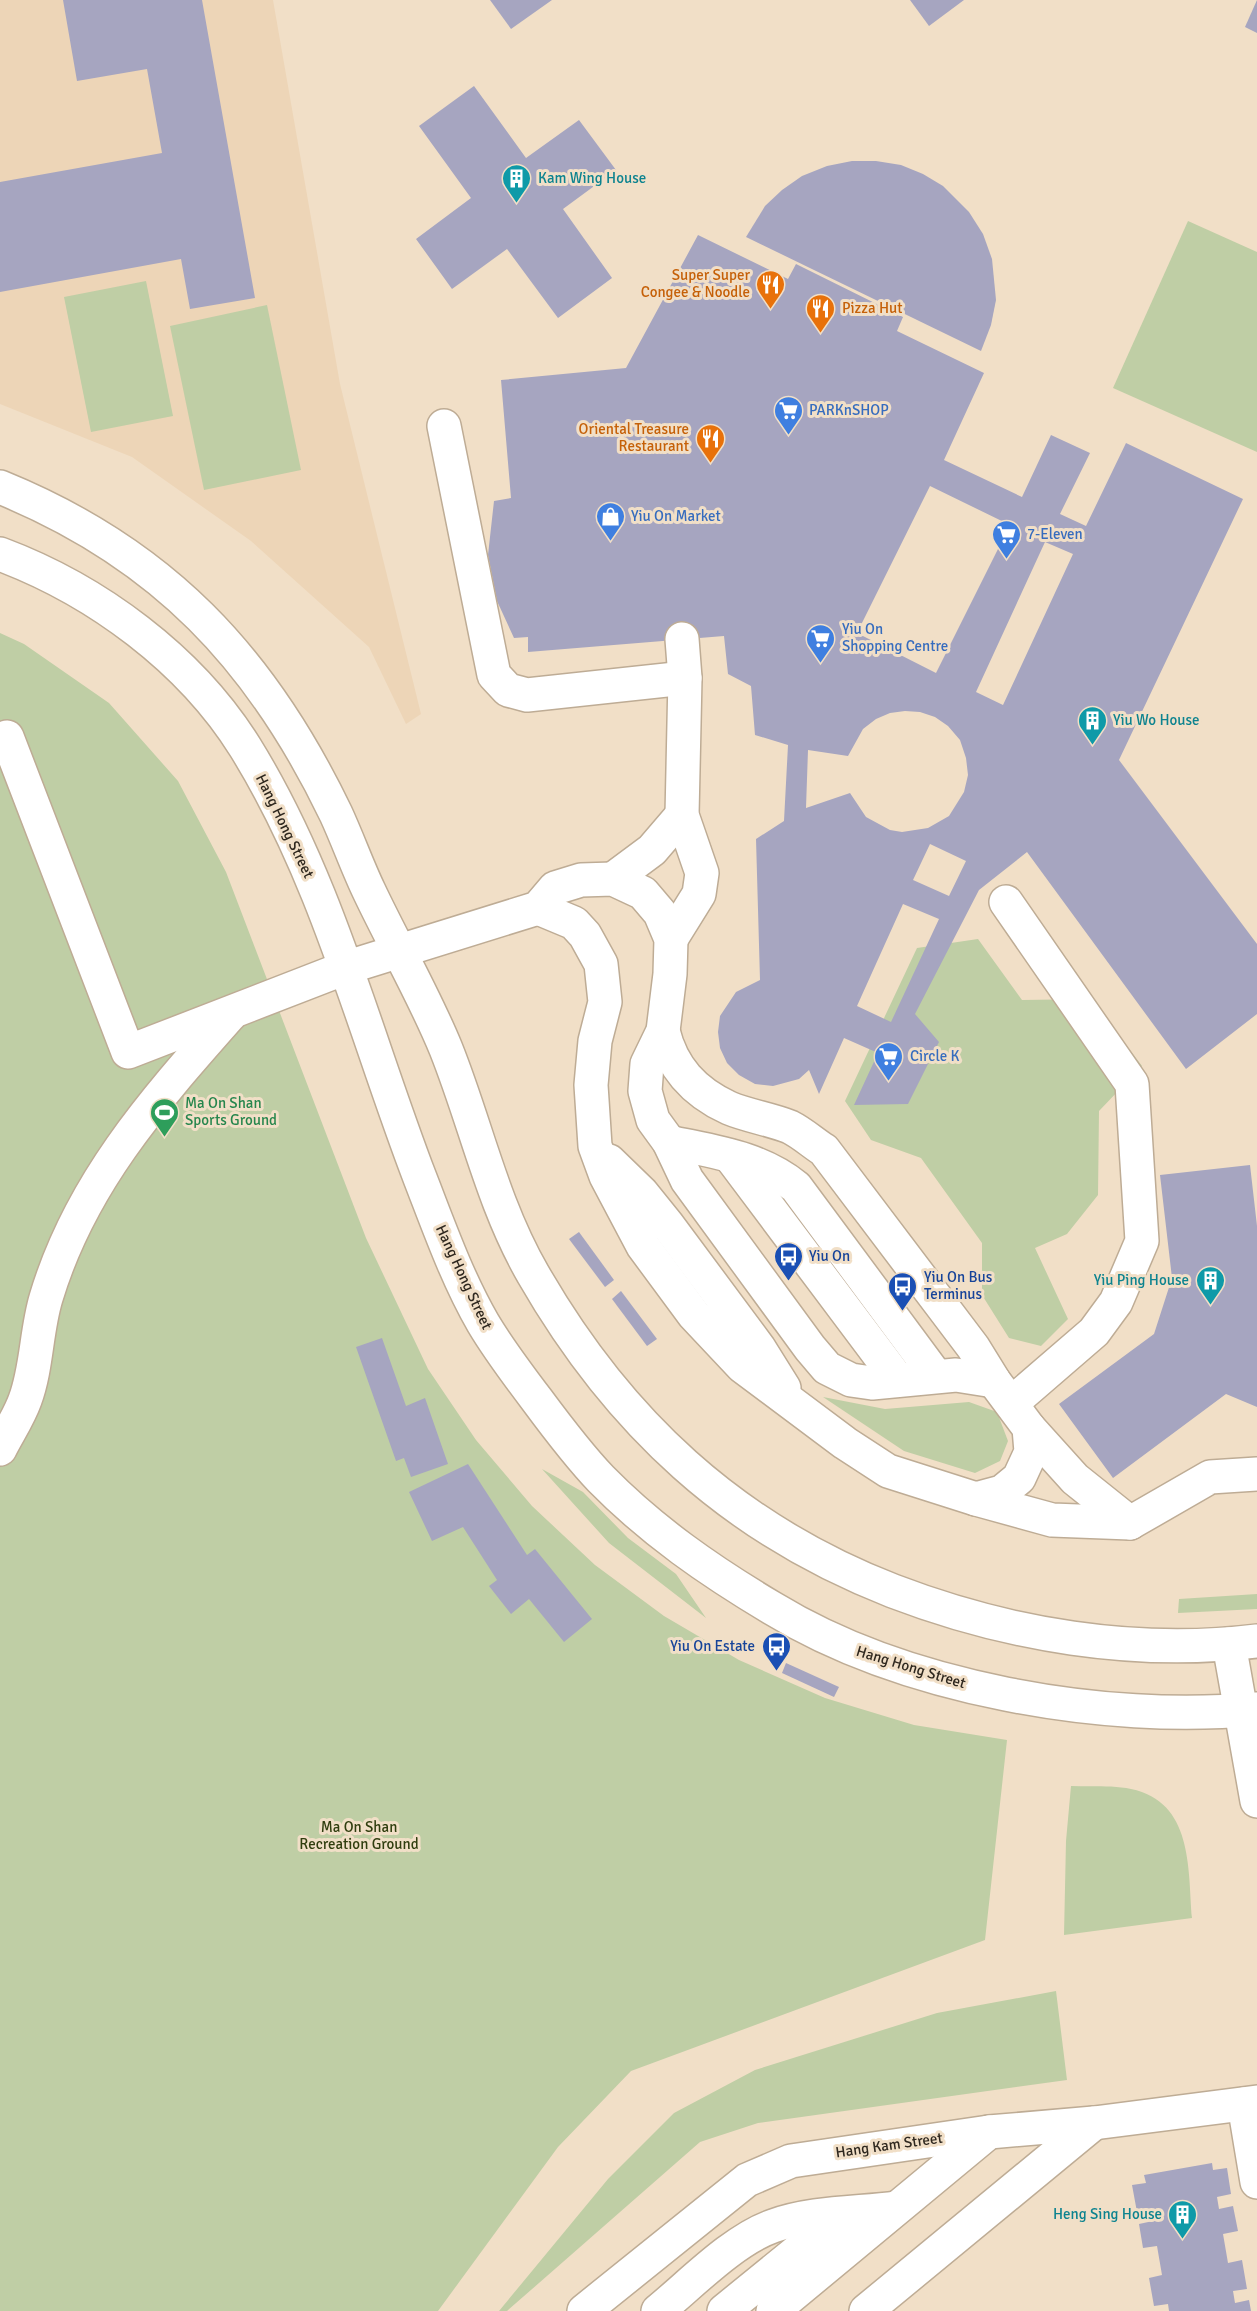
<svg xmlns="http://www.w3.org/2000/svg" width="1257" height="2311" viewBox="0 0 1257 2311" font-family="Signika,sans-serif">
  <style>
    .built { fill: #edd5b7 }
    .green { fill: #bfcea5 }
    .building { fill: #a6a5c0; fill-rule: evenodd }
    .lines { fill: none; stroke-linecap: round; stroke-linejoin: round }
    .minor-casing { stroke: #beac95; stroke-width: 36 }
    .minor { stroke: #fff; stroke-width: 33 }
    .labels { text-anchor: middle; stroke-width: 6; stroke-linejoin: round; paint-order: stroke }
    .culture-label { font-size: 15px; fill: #0d838f; stroke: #f1dfc7; text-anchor: start }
    .food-label { font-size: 15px; fill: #c56008; stroke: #f1dfc7; text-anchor: end }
    .shop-label { font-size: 15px; fill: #366cbe; stroke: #f1dfc7; text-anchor: start }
    .street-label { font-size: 15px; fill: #2f281f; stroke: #f1dfc7 }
    .leisure-label { font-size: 15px; fill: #27864d; stroke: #f1dfc7; text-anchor: start }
    .transit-label { font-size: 15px; fill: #164399; stroke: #f1dfc7; text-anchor: start }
    .park-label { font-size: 15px; fill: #303e0f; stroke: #f1dfc7 }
  </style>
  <rect width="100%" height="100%" fill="#f1dfc7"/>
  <polygon class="built" points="0,0 273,0 340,384 421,714 406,724 369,647 251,541 132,457 0,404"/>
  <g class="green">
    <polygon points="1188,221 1257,252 1257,452 1113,388"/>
    <polygon points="146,281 173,416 91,432 64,297"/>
    <polygon points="267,305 301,470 204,490 170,326"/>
    <polygon points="0,633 24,644 109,703 178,781 226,872 366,1238 428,1369 476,1440 532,1506 595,1565 664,1616 739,1660 825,1698 914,1725 1007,1740 985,1940 631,2071 558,2147 438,2311 0,2311"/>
    <polygon points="978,939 1022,1000 1091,999 1142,1066 1099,1111 1098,1195 1067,1234 1035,1248 1068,1319 1041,1346 1009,1338 982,1295 982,1243 921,1158 871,1140 845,1101 917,948"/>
    <polygon points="823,1397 885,1409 969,1402 997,1412 1008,1441 1000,1461 975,1473 904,1451"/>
    <polygon points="542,1469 583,1492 628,1538 676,1574 706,1618 609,1543"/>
    <polygon points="1257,1594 1257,1609 1178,1613 1179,1599"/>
    <path d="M1071,1786C1090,1787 1112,1785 1131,1789C1193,1802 1188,1868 1192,1918L1064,1935L1066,1841Z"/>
    <polygon points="1056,1991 1067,2080 758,2123 700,2142 507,2311 499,2311 608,2179 674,2113 755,2070 937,2013"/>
  </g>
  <g class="building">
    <polygon points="63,0 202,0 255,298 190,309 181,259 0,292 0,182 162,153 147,69 77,81"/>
    <polygon points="490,0 552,0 511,29"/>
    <polygon points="910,0 964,0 929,26"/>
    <polygon points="1257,0 1257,33 1245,27"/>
    <polygon points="474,86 526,158 579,120 616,170 563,209 612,278 558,318 507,249 452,289 416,239 471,198 419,126"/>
    <polygon points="852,161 876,161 901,165 923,174 943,186 969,212 983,234 992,259 996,300 991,325 981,351 746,237 765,206 782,190 802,176 827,166"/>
    <path d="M698,235L788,279L796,264L903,317L897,331L984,373L944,460L1022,497L1051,435L1090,453L1060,514L1086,526L1126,443L1243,499L1119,760L1257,944V1014L1186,1069L1027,852L979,890L915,1014L939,1042L908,1104L854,1105L878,1053L844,1038L819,1094L809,1070L799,1079L773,1086L755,1084L739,1075L727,1063L720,1048L718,1032L720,1016L736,992L760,980L756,839L784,821L788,745L755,735L751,686L728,674L724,636L528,652V637L514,638L497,601L488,555L494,501L511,498L501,380L626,368ZM930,486L1010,525L936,673L857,633ZM1045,542L1073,554L1003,705L976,692ZM905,711L920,712L935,717L948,726L960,740L966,758L968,775L964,792L949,816L928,828L902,832L890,830L866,817L850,793L806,808L808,750L848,756L863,729L876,719L890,713ZM930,844L966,861L949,896L913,880ZM903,904L939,919L891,1022L857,1006Z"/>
    <polygon points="1250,1165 1257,1226 1257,1407 1226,1394 1113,1478 1059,1404 1154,1334 1172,1278 1160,1175"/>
    <polygon points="579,1232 614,1280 605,1287 569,1239"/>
    <polygon points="621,1291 657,1339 647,1346 612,1299"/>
    <polygon points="382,1338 406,1406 425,1398 448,1464 411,1477 404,1458 396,1461 356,1347"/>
    <polygon points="468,1464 527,1555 535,1549 592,1619 564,1642 529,1599 511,1614 489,1586 497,1580 463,1527 432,1541 409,1492"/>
    <polygon points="786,1663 839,1687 834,1697 782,1673"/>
    <polygon points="1212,2163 1213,2170 1227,2168 1231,2194 1217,2197 1219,2209 1233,2206 1238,2231 1223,2234 1228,2263 1242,2260 1247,2289 1233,2291 1235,2303 1249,2300 1251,2311 1169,2311 1168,2304 1154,2306 1149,2278 1162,2275 1157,2246 1143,2248 1139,2224 1153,2221 1151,2209 1137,2212 1132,2185 1146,2183 1144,2175"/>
  </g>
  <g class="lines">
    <defs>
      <g id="minor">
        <polyline points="444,426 494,675 508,690 527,695 685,678"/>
        <path d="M0,487C162,553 261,658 336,814C348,840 357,866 369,891C394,944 424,995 446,1049C476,1124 492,1203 533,1274C618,1422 733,1529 893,1591C1008,1635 1135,1656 1257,1641"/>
        <path d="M0,554C96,590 190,659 245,747C327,879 365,1035 420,1178C439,1227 457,1278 483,1323C499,1350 518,1375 537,1400C557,1427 578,1455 601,1479C652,1531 710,1571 772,1608C903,1688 1104,1724 1257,1709"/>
        <polyline points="7,737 128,1052 345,968 538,908 555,888 581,880 613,879 643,893 660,913 671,939 670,974 663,1031 647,1064 645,1091 653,1120 669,1142 687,1180 810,1348 827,1368 851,1380 872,1383 956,1375 994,1381"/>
        <polyline points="613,879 652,850 682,815"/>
        <polyline points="1006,902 1132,1084 1142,1241 1116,1302 1094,1332 1013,1402"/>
        <path d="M538,908L574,923L585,935L601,964L605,1002L595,1041L591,1085L595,1146L606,1176L643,1246L694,1315L742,1366L845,1443L888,1471L976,1499L1002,1492L1019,1478L1031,1452L1029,1428L994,1381L973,1347L824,1150C813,1143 802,1133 790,1127C770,1119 748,1116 729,1108C694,1092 672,1068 663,1031"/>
        <polyline points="671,939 699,894 702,873 682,815 685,678 682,639"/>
        <path d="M669,1142C714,1152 759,1157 796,1187L936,1376"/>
        <polyline points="730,1156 898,1380"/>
        <polyline points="609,1161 642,1193 667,1224 759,1348 784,1388"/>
        <polyline points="1029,1428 1075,1479 1130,1523"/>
        <path d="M0,1449C8,1433 19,1417 25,1400C37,1368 36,1331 46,1298C80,1184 153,1102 230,1015"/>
        <polyline points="976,1499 1052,1520 1130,1523 1210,1477 1257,1474"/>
        <polyline points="1229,1644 1257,1801"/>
        <polyline points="1244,2104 1257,2182"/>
        <polyline points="584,2311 747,2180 791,2161 989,2132 1094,2123 1257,2102"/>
        <path d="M658,2311C691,2284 733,2240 773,2226C811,2212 856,2213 896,2208"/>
        <polyline points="724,2311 842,2215"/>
        <polyline points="773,2311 989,2132"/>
        <polyline points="866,2311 1094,2123"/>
      </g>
    </defs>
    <use href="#minor" class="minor-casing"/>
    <use href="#minor" class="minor"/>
  </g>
  <defs>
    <symbol id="building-pin" viewBox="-11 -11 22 30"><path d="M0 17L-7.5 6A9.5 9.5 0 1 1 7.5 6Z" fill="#0f9aa8" stroke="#f1dfc7"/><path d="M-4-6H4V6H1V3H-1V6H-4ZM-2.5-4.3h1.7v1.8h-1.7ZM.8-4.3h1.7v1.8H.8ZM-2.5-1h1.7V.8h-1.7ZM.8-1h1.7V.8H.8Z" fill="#fff"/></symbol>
    <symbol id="restaurant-pin" viewBox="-11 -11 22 30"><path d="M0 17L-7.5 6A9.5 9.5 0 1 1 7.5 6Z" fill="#e8710a" stroke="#f1dfc7"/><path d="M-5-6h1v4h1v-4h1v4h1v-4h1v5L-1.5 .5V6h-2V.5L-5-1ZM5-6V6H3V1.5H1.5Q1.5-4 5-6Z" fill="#fff"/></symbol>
    <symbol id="supermarket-pin" viewBox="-11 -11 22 30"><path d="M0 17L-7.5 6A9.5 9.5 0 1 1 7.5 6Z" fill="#3f7fe0" stroke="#f1dfc7"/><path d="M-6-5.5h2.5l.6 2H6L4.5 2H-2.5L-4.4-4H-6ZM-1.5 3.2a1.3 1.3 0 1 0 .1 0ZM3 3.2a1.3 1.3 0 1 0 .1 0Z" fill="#fff"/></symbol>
    <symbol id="shop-pin" viewBox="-11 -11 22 30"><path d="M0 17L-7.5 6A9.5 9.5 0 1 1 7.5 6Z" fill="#3f7fe0" stroke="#f1dfc7"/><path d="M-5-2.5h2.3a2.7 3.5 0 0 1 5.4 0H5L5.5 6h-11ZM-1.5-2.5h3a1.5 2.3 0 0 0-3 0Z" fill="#fff"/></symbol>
    <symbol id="stadium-pin" viewBox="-11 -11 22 30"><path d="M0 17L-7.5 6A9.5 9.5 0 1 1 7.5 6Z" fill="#2e9e5b" stroke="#f1dfc7"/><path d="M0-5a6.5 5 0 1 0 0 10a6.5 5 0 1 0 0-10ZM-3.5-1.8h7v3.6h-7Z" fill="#fff"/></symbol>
    <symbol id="bus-pin" viewBox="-11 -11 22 30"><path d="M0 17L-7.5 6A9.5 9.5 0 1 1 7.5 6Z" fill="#1a4fb4" stroke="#f1dfc7"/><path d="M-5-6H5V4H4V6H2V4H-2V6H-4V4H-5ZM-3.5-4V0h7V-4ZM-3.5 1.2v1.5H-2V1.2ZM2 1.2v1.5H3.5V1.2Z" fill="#fff"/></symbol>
  </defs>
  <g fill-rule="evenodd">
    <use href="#building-pin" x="500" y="162" width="33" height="45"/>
    <use href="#restaurant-pin" x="754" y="268" width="33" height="45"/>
    <use href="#restaurant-pin" x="804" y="292" width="33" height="45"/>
    <use href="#supermarket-pin" x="772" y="394" width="33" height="45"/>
    <use href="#restaurant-pin" x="694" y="422" width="33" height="45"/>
    <use href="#shop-pin" x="594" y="500" width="33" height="45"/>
    <use href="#supermarket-pin" x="990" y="518" width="33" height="45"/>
    <use href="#supermarket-pin" x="804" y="622" width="33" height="45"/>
    <use href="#building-pin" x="1076" y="704" width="33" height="45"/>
    <use href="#supermarket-pin" x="872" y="1040" width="33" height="45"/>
    <use href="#stadium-pin" x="148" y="1096" width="33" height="45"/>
    <use href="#bus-pin" x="772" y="1240" width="33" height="45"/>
    <use href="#building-pin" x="1194" y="1264" width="33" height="45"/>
    <use href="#bus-pin" x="886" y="1270" width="33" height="45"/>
    <use href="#bus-pin" x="760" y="1630" width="33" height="45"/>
    <use href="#building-pin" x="1166" y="2198" width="33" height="45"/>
  </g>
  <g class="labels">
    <g class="culture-label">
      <text x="538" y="183">Kam Wing House</text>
      <text x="1113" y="725">Yiu Wo House</text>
      <text x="1189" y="1285" text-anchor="end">Yiu Ping House</text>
      <text x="1162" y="2219" text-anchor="end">Heng Sing House</text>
    </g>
    <g class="food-label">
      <text x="750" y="280">Super Super<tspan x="750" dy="17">Congee &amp; Noodle</tspan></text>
      <text x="842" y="313" text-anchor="start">Pizza Hut</text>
      <text x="689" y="434">Oriental Treasure<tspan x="689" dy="17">Restaurant</tspan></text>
    </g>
    <g class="shop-label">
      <text x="809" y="415">PARKnSHOP</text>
      <text x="631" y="521">Yiu On Market</text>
      <text x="1027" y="539">7-Eleven</text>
      <text x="842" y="634">Yiu On<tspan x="842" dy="17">Shopping Centre</tspan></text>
      <text x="910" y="1061">Circle K</text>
    </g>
    <g class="street-label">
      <text transform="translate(285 826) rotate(64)" y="5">Hang Hong Street</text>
      <text transform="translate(464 1277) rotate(65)" y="5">Hang Hong Street</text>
      <text transform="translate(911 1667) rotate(17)" y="5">Hang Hong Street</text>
      <text transform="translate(889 2145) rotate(-8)" y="5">Hang Kam Street</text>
    </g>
    <g class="leisure-label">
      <text x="185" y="1108">Ma On Shan<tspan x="185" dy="17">Sports Ground</tspan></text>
    </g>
    <g class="transit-label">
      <text x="809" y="1261">Yiu On</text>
      <text x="924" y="1282">Yiu On Bus<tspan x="924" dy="17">Terminus</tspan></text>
      <text x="755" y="1651" text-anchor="end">Yiu On Estate</text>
    </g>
    <g class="park-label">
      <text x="359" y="1832">Ma On Shan<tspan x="359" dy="17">Recreation Ground</tspan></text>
    </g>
  </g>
</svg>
